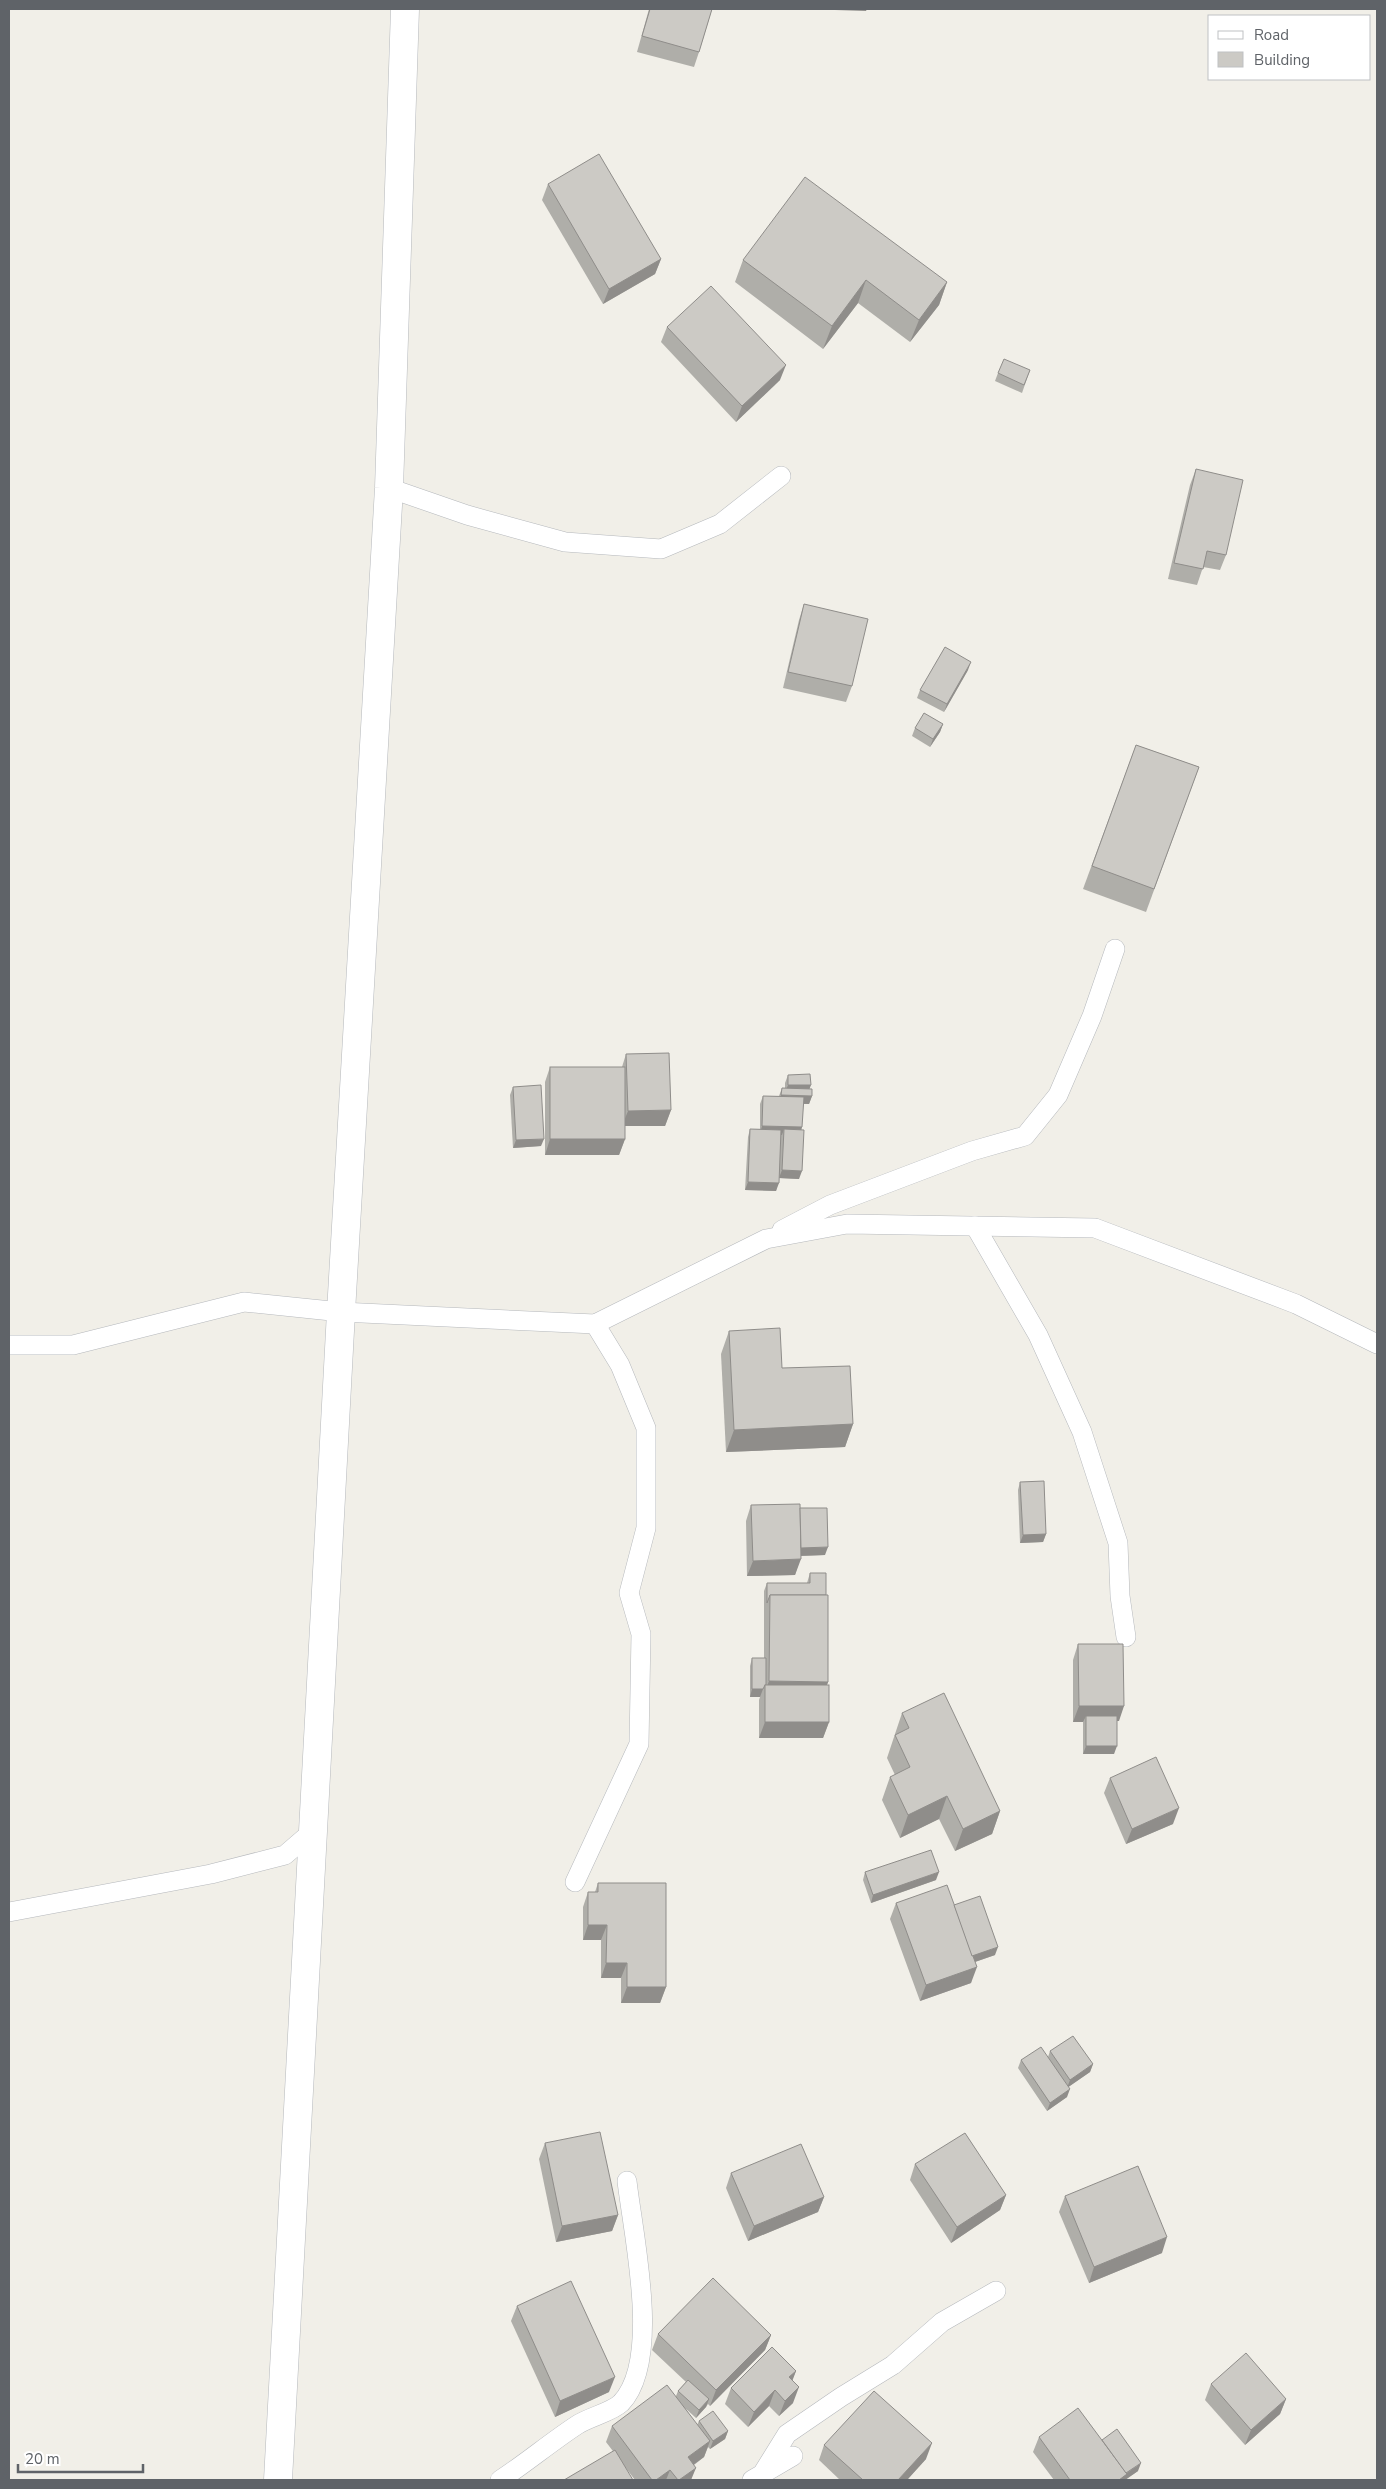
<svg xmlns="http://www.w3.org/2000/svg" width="1386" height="2489" viewBox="0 0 1386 2489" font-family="'Nunito Sans',sans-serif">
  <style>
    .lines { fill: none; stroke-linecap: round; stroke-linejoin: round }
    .service-casing { stroke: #b5b8bc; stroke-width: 20 }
    .minor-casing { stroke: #b5b8bc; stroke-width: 29 }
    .service { stroke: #fff; stroke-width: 19 }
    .minor { stroke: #fff; stroke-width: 28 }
    .wall { fill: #afaea9 }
    .shaded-wall { fill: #8f8d8a }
    .building { fill: #cccac5; stroke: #8f8d8a }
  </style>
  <rect width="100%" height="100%" fill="#f1efe8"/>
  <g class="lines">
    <defs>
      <g id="service">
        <polyline points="389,488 467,515 565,542 661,549 720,524 781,476"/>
        <polyline points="975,1226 1038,1335 1082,1432 1118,1543 1120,1596 1126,1637"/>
        <polyline points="782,1230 830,1205 972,1151 1025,1136 1058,1095 1092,1016 1115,949"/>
        <polyline points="9,1345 73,1345 244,1302 341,1312 595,1324 766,1239 847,1224 1095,1228 1296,1304 1377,1344"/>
        <polyline points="575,1882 639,1744 641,1634 629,1593 646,1528 646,1428 620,1365 595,1324"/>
        <polyline points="9,1912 211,1874 285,1855 314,1830"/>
        <polyline points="764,2471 787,2434 841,2397 893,2365 942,2322 996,2291"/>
        <path d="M500,2480C526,2463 551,2442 577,2425C589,2417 612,2412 621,2403C662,2360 633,2235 627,2181"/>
        <polyline points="752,2480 793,2456"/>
      </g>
      <polyline id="minor" points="278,2480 341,1312 389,488 405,9"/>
    </defs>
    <use href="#service" class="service-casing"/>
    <use href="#minor" class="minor-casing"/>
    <use href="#service" class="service"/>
    <use href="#minor" class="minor"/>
  </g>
  <g class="wall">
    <polygon points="649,9 712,9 699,52 694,67 637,52"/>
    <polygon points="548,184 661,259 655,274 603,304 542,200"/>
    <polygon points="743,260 947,282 939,305 910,342 858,303 823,349 735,282"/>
    <polygon points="667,327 780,380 736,422 661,342"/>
    <polygon points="1030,370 1022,393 995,381 998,373"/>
    <polygon points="1196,469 1226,555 1220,570 1203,567 1197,585 1168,579 1190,485"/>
    <polygon points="804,604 852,686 846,702 783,688 799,620"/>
    <polygon points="968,670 944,712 917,698 920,690"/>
    <polygon points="943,724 940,732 930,747 912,736 915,728"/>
    <polygon points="1136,745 1199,767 1146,912 1083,889"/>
    <polygon points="626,1054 671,1110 665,1126 625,1126 625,1139 619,1155 545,1155 545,1082 550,1067 622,1067"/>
    <polygon points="788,1075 809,1089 812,1096 809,1104 803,1104 799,1179 779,1178 776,1191 745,1190 748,1137 750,1129 760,1129 760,1104 763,1096 779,1096 782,1088 785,1088 785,1083"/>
    <polygon points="513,1087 541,1146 513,1148 510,1095"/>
    <polygon points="729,1331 782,1368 853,1424 845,1447 726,1452 721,1354"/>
    <polygon points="1020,1482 1046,1534 1043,1542 1020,1543 1018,1490"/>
    <polygon points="751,1505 800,1508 825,1555 801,1556 795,1575 747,1576 746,1521"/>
    <polygon points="810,1573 826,1595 828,1682 827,1685 829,1722 823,1738 759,1738 759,1700 760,1697 750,1697 750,1666 752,1658 764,1658 764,1591 767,1583 807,1583"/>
    <polygon points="1078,1644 1119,1721 1117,1721 1114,1754 1083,1754 1083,1722 1073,1722 1073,1660"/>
    <polygon points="902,1713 1000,1811 992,1834 955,1851 939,1819 900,1838 882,1800 890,1777 895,1775 887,1758"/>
    <polygon points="1110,1778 1173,1824 1126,1844 1104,1793"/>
    <polygon points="865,1872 936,1880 871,1903 863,1880"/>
    <polygon points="598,1883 666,1987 660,2003 621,2003 621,1978 601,1978 601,1940 583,1940 583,1907 588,1892 595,1892"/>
    <polygon points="896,1903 954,1905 995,1955 975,1962 971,1983 920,2001 890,1919"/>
    <polygon points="1050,2051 1093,2064 1090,2072 1068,2087 1067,2097 1047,2111 1018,2068 1021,2060 1048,2057"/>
    <polygon points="545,2143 618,2215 612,2231 556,2242 539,2159"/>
    <polygon points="915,2164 1006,2195 1000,2210 951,2243 910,2180"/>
    <polygon points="731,2173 824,2197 818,2212 748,2241 726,2188"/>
    <polygon points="1065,2196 1162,2253 1089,2283 1059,2212"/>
    <polygon points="517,2306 609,2392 555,2417 511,2321"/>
    <polygon points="658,2334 771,2335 765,2350 710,2406 708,2404 706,2407 696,2418 685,2408 697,2425 699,2421 728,2431 725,2439 710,2449 708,2447 704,2457 694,2465 691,2480 635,2480 606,2442 612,2426 676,2396 678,2391 686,2382 652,2350"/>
    <polygon points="796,2371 792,2380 793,2403 779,2416 769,2406 748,2427 725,2404 731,2388"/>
    <polygon points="1211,2384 1286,2399 1280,2414 1245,2445 1205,2400"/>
    <polygon points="1039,2437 1102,2440 1138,2471 1125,2480 1054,2480 1033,2452"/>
    <polygon points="824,2445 926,2459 907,2480 840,2480 819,2460"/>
  </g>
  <g class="shaded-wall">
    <polygon points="836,9 867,9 866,11 835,10"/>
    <polygon points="661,259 655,274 603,304 609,289"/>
    <polygon points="866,280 858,303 823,349 832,326"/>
    <polygon points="947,282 939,305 910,342 919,320"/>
    <polygon points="786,365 780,380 736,422 742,406"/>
    <polygon points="971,662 968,670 944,712 947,704"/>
    <polygon points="943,724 940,732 930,747 933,739"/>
    <polygon points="788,1085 811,1085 808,1093 785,1093"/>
    <polygon points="781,1095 812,1096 809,1104 778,1103"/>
    <polygon points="671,1110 665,1126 622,1126 628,1111"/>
    <polygon points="762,1126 802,1127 799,1135 784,1129 782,1135 760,1134"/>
    <polygon points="544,1139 541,1146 513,1148 516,1140"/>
    <polygon points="550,1139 625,1139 619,1155 545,1155"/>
    <polygon points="782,1170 802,1171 799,1179 779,1178"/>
    <polygon points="748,1182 779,1183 776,1191 745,1190"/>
    <polygon points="853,1424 845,1447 726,1452 734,1430"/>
    <polygon points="1046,1534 1043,1542 1020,1543 1023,1535"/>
    <polygon points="828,1547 825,1555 797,1556 800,1548"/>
    <polygon points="801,1559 795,1575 747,1576 753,1561"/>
    <polygon points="769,1681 828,1682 822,1698 766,1689"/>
    <polygon points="752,1689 763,1689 760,1697 750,1697"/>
    <polygon points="1079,1706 1124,1706 1119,1721 1086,1722 1086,1716 1083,1722 1073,1722"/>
    <polygon points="765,1722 829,1722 823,1738 759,1738"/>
    <polygon points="1086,1746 1117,1746 1114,1754 1083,1754"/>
    <polygon points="947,1796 939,1819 900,1838 908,1815"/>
    <polygon points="1179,1808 1173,1824 1126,1844 1132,1829"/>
    <polygon points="1000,1811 992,1834 955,1851 963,1829"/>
    <polygon points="939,1872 936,1880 871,1903 873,1895"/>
    <polygon points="588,1925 607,1925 601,1940 583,1940"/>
    <polygon points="998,1947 995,1955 966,1965 969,1957"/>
    <polygon points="606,1963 627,1963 621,1978 601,1978"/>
    <polygon points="977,1967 971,1983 920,2001 926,1985"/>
    <polygon points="627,1987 666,1987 660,2003 621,2003"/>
    <polygon points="1093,2064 1090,2072 1067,2088 1070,2080"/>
    <polygon points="1070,2089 1067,2097 1047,2111 1050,2103"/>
    <polygon points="1006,2195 1000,2210 951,2243 957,2227"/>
    <polygon points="824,2197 818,2212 748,2241 754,2226"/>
    <polygon points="618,2215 612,2231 556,2242 562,2226"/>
    <polygon points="1167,2237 1162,2253 1089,2283 1094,2267"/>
    <polygon points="771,2335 765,2350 710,2406 716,2390"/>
    <polygon points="796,2371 790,2387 789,2377"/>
    <polygon points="615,2377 609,2392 555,2417 560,2401"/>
    <polygon points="799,2387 793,2403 779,2416 785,2401"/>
    <polygon points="775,2390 769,2406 748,2427 754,2412"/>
    <polygon points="709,2399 706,2407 696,2418 699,2410"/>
    <polygon points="1286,2399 1280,2414 1245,2445 1251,2430"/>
    <polygon points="728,2431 725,2439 710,2449 713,2441"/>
    <polygon points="710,2441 704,2457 682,2473 688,2457"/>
    <polygon points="932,2443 926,2459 907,2480 898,2480"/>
    <polygon points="1141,2463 1138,2471 1125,2480 1119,2480 1123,2476"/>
    <polygon points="696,2468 691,2480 679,2480"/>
    <polygon points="670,2470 666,2480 656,2480"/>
  </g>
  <g class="building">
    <polygon points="650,9 712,9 699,52 642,36"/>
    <polygon points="599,154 661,259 609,289 548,184"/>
    <polygon points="805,177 947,282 919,320 866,280 832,326 743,260"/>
    <polygon points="711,286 786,365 742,406 667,327"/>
    <polygon points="1004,359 1030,370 1024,385 998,373"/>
    <polygon points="1196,469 1243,480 1226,555 1207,551 1203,569 1174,563"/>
    <polygon points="804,604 868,619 852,686 788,672"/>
    <polygon points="945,647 971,662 947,704 920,690"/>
    <polygon points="924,713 943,724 933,739 915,728"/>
    <polygon points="1136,745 1199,767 1154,889 1092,866"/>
    <polygon points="669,1053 671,1110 628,1111 626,1054"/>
    <rect x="550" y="1067" width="75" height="72"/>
    <polygon points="810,1074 811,1085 788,1085 788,1075"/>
    <polygon points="541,1085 544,1139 516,1140 513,1087"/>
    <polygon points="782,1088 812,1089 812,1096 781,1095"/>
    <polygon points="763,1096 804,1097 802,1127 762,1126"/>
    <polygon points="750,1129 781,1130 779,1183 748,1182"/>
    <polygon points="784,1129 804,1130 802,1171 782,1170"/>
    <polygon points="780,1328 782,1368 850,1366 853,1424 734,1430 729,1331"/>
    <polygon points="1044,1481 1046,1534 1023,1535 1020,1482"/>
    <polygon points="800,1504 801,1559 753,1561 751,1505"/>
    <polygon points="800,1508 827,1508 828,1547 801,1548"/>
    <polygon points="810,1573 826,1573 826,1595 770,1595 767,1603 767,1583 810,1583"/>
    <polygon points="770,1595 828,1595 828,1682 769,1681"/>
    <polygon points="1078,1644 1123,1644 1124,1706 1079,1706"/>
    <polygon points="752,1658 766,1658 766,1685 765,1685 763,1689 752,1689"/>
    <rect x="765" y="1685" width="64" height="37"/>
    <polygon points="944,1693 1000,1811 963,1829 947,1796 908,1815 890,1777 910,1767 895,1735 909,1728 902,1713"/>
    <rect x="1086" y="1716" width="31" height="30"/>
    <polygon points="1156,1757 1179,1808 1132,1829 1110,1778"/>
    <polygon points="931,1850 939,1872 873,1895 865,1872"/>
    <polygon points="598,1883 666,1883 666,1987 627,1987 627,1963 606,1963 607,1925 588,1925 588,1892 598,1892"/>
    <polygon points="947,1885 977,1967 926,1985 896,1903"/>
    <polygon points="980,1896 998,1947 972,1956 954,1905"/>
    <polygon points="1073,2036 1093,2064 1070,2080 1050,2051"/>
    <polygon points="1041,2047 1070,2089 1050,2103 1021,2060"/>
    <polygon points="600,2132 618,2215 562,2226 545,2143"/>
    <polygon points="965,2133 1006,2195 957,2227 915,2164"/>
    <polygon points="801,2144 824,2197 754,2226 731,2173"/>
    <polygon points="1138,2166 1167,2237 1094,2267 1065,2196"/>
    <polygon points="713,2278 771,2335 716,2390 658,2334"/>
    <polygon points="571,2281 615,2377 560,2401 517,2306"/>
    <polygon points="772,2347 796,2371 789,2377 799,2387 785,2401 775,2390 754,2412 731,2388"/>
    <polygon points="1246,2353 1286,2399 1251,2430 1211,2384"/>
    <polygon points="688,2380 709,2399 699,2410 678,2391"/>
    <polygon points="667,2385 710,2441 688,2457 696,2468 679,2480 678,2480 670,2470 656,2480 652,2480 612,2426"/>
    <polygon points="874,2391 932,2443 898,2480 863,2480 824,2445"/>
    <polygon points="1078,2408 1127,2474 1119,2480 1070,2480 1039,2437"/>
    <polygon points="713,2411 728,2431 713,2441 699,2421"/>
    <polygon points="1117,2429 1141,2463 1126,2473 1102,2440"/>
    <polygon points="615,2450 633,2480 564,2480"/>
  </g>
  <rect width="1386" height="2489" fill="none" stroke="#5f6368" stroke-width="20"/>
  <rect x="1208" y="15" width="162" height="65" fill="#ffffff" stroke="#bfc1c3"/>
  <rect x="1218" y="31" width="25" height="8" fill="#ffffff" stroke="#bfc1c3"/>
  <text x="1254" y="40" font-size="15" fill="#5f6368">Road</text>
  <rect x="1218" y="52" width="25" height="15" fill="#cccac5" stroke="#bfc1c3"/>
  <text x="1254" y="65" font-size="15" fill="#5f6368">Building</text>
  <path d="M18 2464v8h125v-8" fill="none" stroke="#5f6368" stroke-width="2.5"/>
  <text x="25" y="2464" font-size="15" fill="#5f6368" stroke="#ffffff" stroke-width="4" paint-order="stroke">20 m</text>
</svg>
